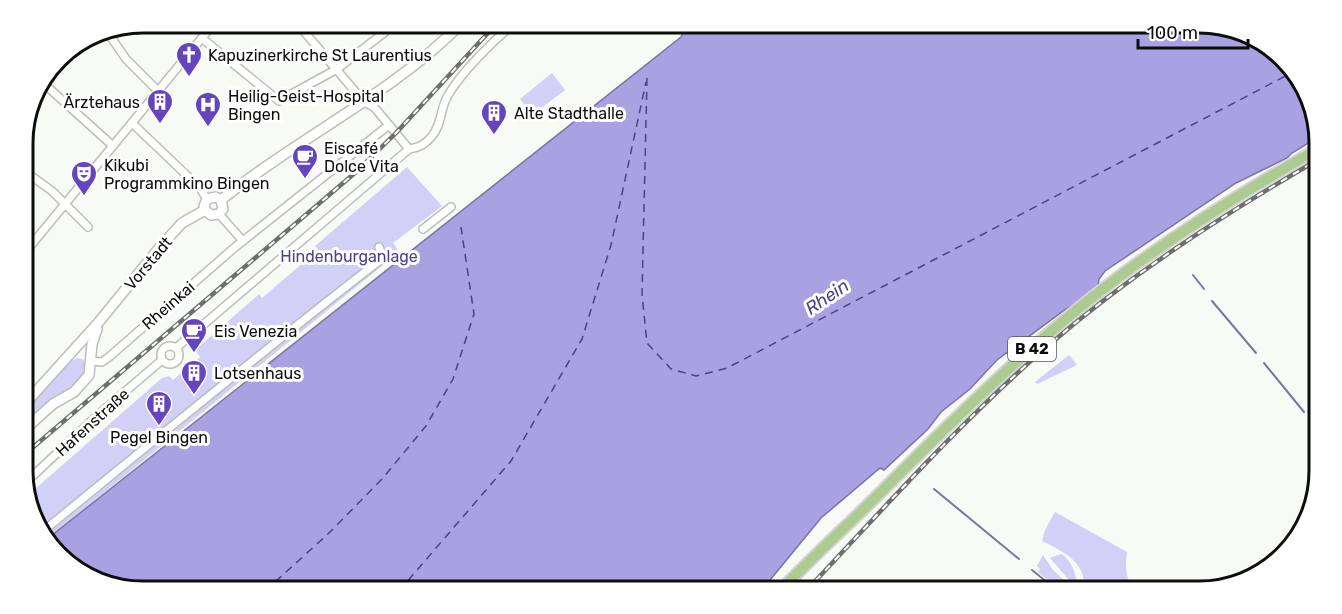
<svg xmlns="http://www.w3.org/2000/svg" width="1342" height="614" viewBox="0 0 1342 614" font-family="Rubik,sans-serif">
  <style>
    .green { fill: #d3d0f7 }
    .water { fill: #a9a1e2; stroke: #7a75a2; stroke-width: 1.5 }
    .lines { fill: none; stroke-linecap: round; stroke-linejoin: round }
    .stream { stroke: #7a75a2; stroke-width: 2 }
    .ferry { stroke: #4e3f8c; stroke-width: 1.5; stroke-dasharray: 8 6; stroke-linecap: butt }
    .street-casing { stroke: #bbbeb9; stroke-width: 10 }
    .secondary-casing { stroke: #bbbeb9; stroke-width: 12 }
    .primary-casing { stroke: #d3d4d3; stroke-width: 14 }
    .street { stroke: #fff; stroke-width: 7 }
    .secondary { stroke: #fff; stroke-width: 9 }
    .primary { stroke: #abcb91; stroke-width: 10 }
    .rail-casing { stroke: #6d6f6c; stroke-width: 4.5 }
    .rail { stroke: #fff; stroke-width: 2; stroke-dasharray: 7; stroke-linecap: butt }
    .labels { text-anchor: middle; stroke-width: 6; stroke-linejoin: round; paint-order: stroke }
    .shield { fill: #fff; stroke: #565655; stroke-width: 1.5 }
    .shield-label { font-size: 15px; font-weight: bold; fill: #0d0e0c }
    .poi-label { font-size: 16px; fill: #0d0e0c; stroke: #fff; text-anchor: start }
    .park-label { font-size: 16px; fill: #4f408d; stroke: #fff }
    .street-label { font-size: 16px; fill: #0d0e0c; stroke: #fff }
    .water-label { font-size: 18px; font-style: italic; fill: #4e3f8c; stroke: #fff }
    .rim { fill: none; stroke: #0d0e0c; stroke-width: 3 }
  </style>
  <rect width="100%" height="100%" fill="#f7faf5"/>
  <g class="green">
    <polygon points="552,73 565,90 532,115 520,99"/>
    <polygon points="407,167 442,206 393,243 399,252 46,540 27,496 162,378 169,376 173,380 200,357 195,350 259,294 262,298 318,250 315,246"/>
    <polygon points="1069,355 1077,365 1037,384 1035,382"/>
    <polygon points="77,358 82,359 87,364 84,378 23,426 23,409 63,366"/>
    <path d="M1055,512L1127,552C1126,561 1125,569 1128,578C1130,584 1133,585 1134,591H1084C1087,562 1064,552 1042,541L1045,530Z"/>
    <path d="M1061,554C1072,560 1075,573 1078,585L1075,587L1050,558Z"/>
    <polygon points="1043,555 1053,570 1076,591 1061,591 1038,572 1040,569 1037,566"/>
  </g>
  <polygon class="water" points="694,23 1199,23 1246,32 1295,70 1318,127 1318,137 1292,153 1287,158 1236,183 1105,271 1099,279 1098,286 1073,306 1066,309 997,360 970,389 941,412 928,429 884,470 880,468 821,518 761,591 143,591 96,582 48,545 46,540 681,37 684,30"/>
  <g class="lines">
    <g class="stream">
      <polyline points="1193,275 1204,289"/>
      <polyline points="1212,301 1256,353"/>
      <polyline points="1264,363 1304,412"/>
      <polyline points="1315,424 1319,429"/>
      <polyline points="934,489 1019,559"/>
      <polyline points="1032,570 1058,591"/>
    </g>
    <g class="ferry">
      <polyline points="647,78 642,294 647,343 671,369 696,376 727,368 1295,71"/>
      <polyline points="265,591 328,534 382,479 426,426 453,379 474,314 461,227"/>
      <polyline points="399,591 511,461 582,339 611,245 646,82"/>
    </g>
    <defs>
      <g id="street">
        <polyline points="296,22 364,102 374,107 409,149"/>
        <polyline points="106,30 126,59 158,91"/>
        <polyline points="203,39 279,101 337,69 398,22"/>
        <polyline points="41,81 113,146"/>
        <polyline points="132,123 200,188 207,199"/>
        <path d="M409,149C419,148 426,144 432,136C442,124 440,110 447,97C461,72 494,40 516,22"/>
        <polyline points="23,170 52,191 88,227"/>
        <polyline points="219,214 243,241"/>
        <polyline points="423,229 451,207"/>
        <polyline points="23,255 215,22"/>
        <circle cx="170" cy="355" r="9"/>
        <polyline points="176,348 409,149"/>
        <polyline points="91,361 102,362 109,357 234,248 389,125"/>
        <polyline points="24,484 100,413 162,360"/>
        <path d="M42,532C155,440 267,347 383,258L379,247"/>
      </g>
      <g id="secondary">
        <path d="M221,200C299,137 392,94 463,22"/>
        <polyline points="205,210 211,215 219,214 223,209 221,200"/>
        <polyline points="205,210 204,206 207,199 216,197 221,200"/>
        <polyline points="23,406 98,323 160,247 182,223 205,210"/>
        <polyline points="23,431 53,404 74,392 89,375 92,344 97,329"/>
      </g>
      <path id="primary" d="M780,591C812,557 847,526 881,492C955,418 1031,343 1116,279C1180,231 1249,188 1318,149"/>
    </defs>
    <use href="#street" class="street-casing"/>
    <use href="#secondary" class="secondary-casing"/>
    <use href="#primary" class="primary-casing"/>
    <use href="#street" class="street"/>
    <use href="#secondary" class="secondary"/>
    <use href="#primary" class="primary"/>
    <defs>
      <g id="rail">
        <polyline points="24,455 356,172 396,133 498,22"/>
        <path d="M806,591C885,507 962,420 1049,345C1132,273 1225,214 1319,159"/>
      </g>
    </defs>
    <use href="#rail" class="rail-casing"/>
    <use href="#rail" class="rail"/>
  </g>
  <defs>
    <symbol id="church-pin" viewBox="-11 -11 22 30"><path d="M0 17L-7.5 6A9.5 9.5 0 1 1 7.5 6Z" fill="#6346be" stroke="#fff"/><path d="M-1.2-6h2.4v3.5h3.3v2.4h-3.3V6h-2.4V-.1h-3.3v-2.4h3.3Z" fill="#fff"/></symbol>
    <symbol id="building-pin" viewBox="-11 -11 22 30"><path d="M0 17L-7.5 6A9.5 9.5 0 1 1 7.5 6Z" fill="#6346be" stroke="#fff"/><path d="M-4-6H4V6H1V3H-1V6H-4ZM-2.5-4.3h1.7v1.8h-1.7ZM.8-4.3h1.7v1.8H.8ZM-2.5-1h1.7V.8h-1.7ZM.8-1h1.7V.8H.8Z" fill="#fff"/></symbol>
    <symbol id="hospital-pin" viewBox="-11 -11 22 30"><path d="M0 17L-7.5 6A9.5 9.5 0 1 1 7.5 6Z" fill="#6346be" stroke="#fff"/><path d="M-5-5h3v3.5h4V-5h3V5h-3V1.5h-4V5h-3Z" fill="#fff"/></symbol>
    <symbol id="cafe-pin" viewBox="-11 -11 22 30"><path d="M0 17L-7.5 6A9.5 9.5 0 1 1 7.5 6Z" fill="#6346be" stroke="#fff"/><path d="M-5.5-4.5H6V0H3Q3 3.5 0 3.5H-2.5Q-5.5 3.5-5.5 0ZM3-3.2v2h1.7v-2ZM-6 4.5H4V6H-6Z" fill="#fff"/></symbol>
    <symbol id="theatre-pin" viewBox="-11 -11 22 30"><path d="M0 17L-7.5 6A9.5 9.5 0 1 1 7.5 6Z" fill="#6346be" stroke="#fff"/><path d="M-5-5.5Q0-4 5-5.5V0Q5 5 0 6Q-5 5-5 0ZM-3.3-2.5H-1v1.5H-3.3ZM1-2.5H3.3v1.5H1ZM-2.8 1Q0 5.5 2.8 1Z" fill="#fff"/></symbol>
  </defs>
  <g fill-rule="evenodd">
    <use href="#church-pin" x="174" y="40" width="30" height="40"/>
    <use href="#building-pin" x="145" y="87" width="30" height="40"/>
    <use href="#hospital-pin" x="193" y="90" width="30" height="40"/>
    <use href="#building-pin" x="479" y="98" width="30" height="40"/>
    <use href="#cafe-pin" x="290" y="142" width="30" height="40"/>
    <use href="#theatre-pin" x="69" y="159" width="30" height="40"/>
    <use href="#cafe-pin" x="179" y="316" width="30" height="40"/>
    <use href="#building-pin" x="179" y="358" width="30" height="40"/>
    <use href="#building-pin" x="144" y="389" width="30" height="40"/>
  </g>
  <g class="labels">
    <rect class="shield" x="1008" y="337" width="48" height="24" rx="4.5"/>
    <g class="shield-label">
      <text x="1032" y="354">B 42</text>
    </g>
    <g class="poi-label">
      <text x="208" y="61">Kapuzinerkirche St Laurentius</text>
      <text x="228" y="102">Heilig-Geist-Hospital<tspan x="228" dy="18">Bingen</tspan></text>
      <text x="140" y="108" text-anchor="end">Ärztehaus</text>
      <text x="514" y="119">Alte Stadthalle</text>
      <text x="324" y="154">Eiscafé<tspan x="324" dy="18">Dolce Vita</tspan></text>
      <text x="104" y="171">Kikubi<tspan x="104" dy="18">Programmkino Bingen</tspan></text>
      <text x="214" y="337">Eis Venezia</text>
      <text x="214" y="379">Lotsenhaus</text>
      <text x="159" y="443" text-anchor="middle">Pegel Bingen</text>
    </g>
    <g class="park-label">
      <text x="349" y="262">Hindenburganlage</text>
    </g>
    <g class="street-label">
      <text transform="translate(148 263) rotate(-50)" y="6">Vorstadt</text>
      <text transform="translate(168 305) rotate(-41)" y="6">Rheinkai</text>
      <text transform="translate(92 422) rotate(-42)" y="6">Hafenstraße</text>
    </g>
    <g class="water-label">
      <text transform="translate(827 297) rotate(-34)" y="6">Rhein</text>
    </g>
  </g>
  <path d="M0 0H1342V614H0ZM143 33H1199A110 110 0 0 1 1309 143V471A110 110 0 0 1 1199 581H143A110 110 0 0 1 33 471V143A110 110 0 0 1 143 33Z" fill="#fff" fill-rule="evenodd"/>
  <path class="rim" d="M143 33H1199A110 110 0 0 1 1309 143V471A110 110 0 0 1 1199 581H143A110 110 0 0 1 33 471V143A110 110 0 0 1 143 33Z"/>
  <path d="M1138 39v9h110v-9" fill="none" stroke="#0d0e0c" stroke-width="3"/>
  <text x="1147" y="39" font-size="18" fill="#0d0e0c" stroke="#ffffff" stroke-width="4.5" paint-order="stroke">100 m</text>
</svg>
